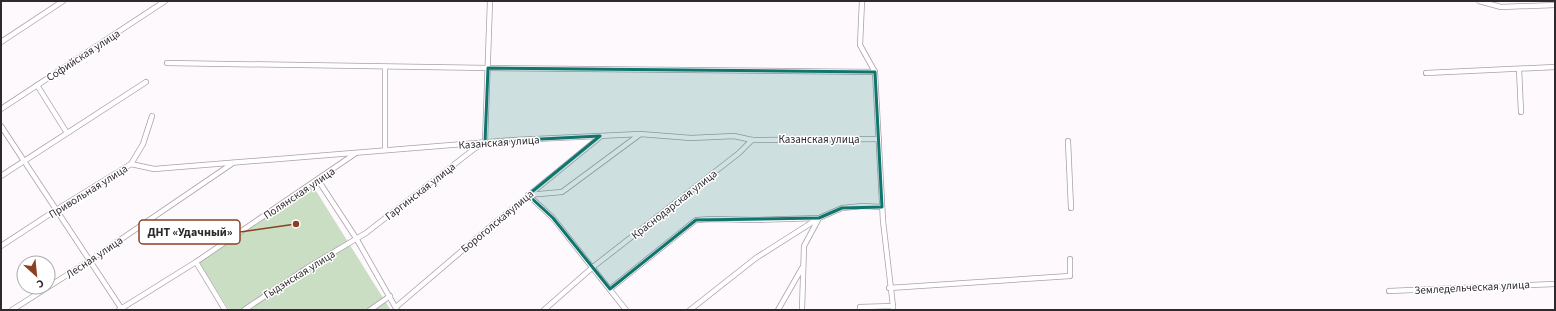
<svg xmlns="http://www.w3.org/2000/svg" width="1556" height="311" viewBox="0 0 1556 311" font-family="'Source Sans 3',sans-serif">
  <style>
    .green { fill: #cadec3 }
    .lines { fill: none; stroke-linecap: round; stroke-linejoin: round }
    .minor-casing { stroke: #aba0aa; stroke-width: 6 }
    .minor { stroke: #fff; stroke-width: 4.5 }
    .marked { fill: #0f766e; fill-opacity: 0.2; stroke: #0f766e; stroke-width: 3; stroke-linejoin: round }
    .labels { text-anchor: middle; stroke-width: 3; stroke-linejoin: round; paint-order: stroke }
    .street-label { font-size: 11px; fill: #2f2a2e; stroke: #fff }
    .leader { fill: none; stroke: #894121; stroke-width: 1.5 }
    .callout-dot { fill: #894121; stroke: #fff; stroke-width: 1.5 }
    .callout { fill: #fff; stroke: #894121; stroke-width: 1.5 }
    .callout-label { font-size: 12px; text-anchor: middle; font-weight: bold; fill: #2f2a2e }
  </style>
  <rect width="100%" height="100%" fill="#fef9fd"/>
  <polygon class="green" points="313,186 390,309 388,310 229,310 199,262"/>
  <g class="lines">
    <defs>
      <g id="minor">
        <polyline points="862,1 860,45 875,72 883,221 893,306"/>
        <polyline points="1479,1 1501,7 1555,5"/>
        <polyline points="1,42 63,1"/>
        <polyline points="167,63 488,68 875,72"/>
        <polyline points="1519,69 1521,112"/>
        <polyline points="1426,73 1555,67"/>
        <polyline points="37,85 67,133"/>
        <polyline points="1,109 165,1"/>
        <polyline points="1,126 121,308"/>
        <polyline points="1068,141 1071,208"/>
        <polyline points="385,150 385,67"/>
        <polyline points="131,164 154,169 514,140 640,134 691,138 734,136 752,140 879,139"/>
        <polyline points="1,176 146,82"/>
        <polyline points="318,180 356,238 397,310"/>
        <polyline points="528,195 553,218 626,310"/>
        <polyline points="528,195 562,192 639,135"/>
        <polyline points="1,246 56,210 131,164 143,144 152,116"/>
        <polyline points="196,262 225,310"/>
        <polyline points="889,288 1070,276 1070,259"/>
        <polyline points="610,289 696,220 712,219 756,220 819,218 842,208 863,206 882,207"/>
        <polyline points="1389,291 1555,284"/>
        <polyline points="396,307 491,226 600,137"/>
        <polyline points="12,310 89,261 233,163"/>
        <polyline points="119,310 196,262 356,153"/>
        <polyline points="244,310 307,268 366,233 474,149 485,142 490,1"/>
        <polyline points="370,310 390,296"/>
        <polyline points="544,310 593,267 739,153 752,140"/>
        <polyline points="690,310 756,258 819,218"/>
        <polyline points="778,310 802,268"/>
        <polyline points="802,310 804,246 818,220"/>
        <polyline points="860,310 860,307 893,306 893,310"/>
      </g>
    </defs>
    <use href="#minor" class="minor-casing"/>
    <use href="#minor" class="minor"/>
  </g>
  <path class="marked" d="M488,68L875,72L882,207L842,208L819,218L696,220L610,289L553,218L528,195L600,136L485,142Z"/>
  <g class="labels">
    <g class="street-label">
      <text transform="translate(83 55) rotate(-33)" y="4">Софийская улица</text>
      <text x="819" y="143">Казанская улица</text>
      <text transform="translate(499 142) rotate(-4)" y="4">Казанская улица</text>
      <text transform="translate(88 191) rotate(-32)" y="4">Привольная улица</text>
      <text transform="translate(420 191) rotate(-38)" y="4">Гаргинская улица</text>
      <text transform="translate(299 193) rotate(-34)" y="4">Полянская улица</text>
      <text transform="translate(674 204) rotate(-38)" y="4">Краснодарская улица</text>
      <text transform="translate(497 221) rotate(-40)" y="4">Бороголскаяулица</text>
      <text transform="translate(94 257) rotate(-34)" y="4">Лесная улица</text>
      <text transform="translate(299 274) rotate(-32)" y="4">Гыдэнская улица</text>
      <text transform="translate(1472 287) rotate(-3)" y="4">Земледельческая улица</text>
    </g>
  </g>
  <path class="leader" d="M296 224L240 232"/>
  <circle class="callout-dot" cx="296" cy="224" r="4"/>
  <rect class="callout" x="139" y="220" width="101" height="24" rx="4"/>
  <g class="callout-label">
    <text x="190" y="236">ДНТ «Удачный»</text>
  </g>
  <rect width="1556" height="311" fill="none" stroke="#2f2a2e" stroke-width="4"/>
  <g transform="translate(36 275) rotate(153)"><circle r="19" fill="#ffffff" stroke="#acaaab"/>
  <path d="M0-3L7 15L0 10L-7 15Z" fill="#894121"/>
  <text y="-6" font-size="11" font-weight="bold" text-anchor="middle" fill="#2f2a2e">С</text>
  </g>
</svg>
